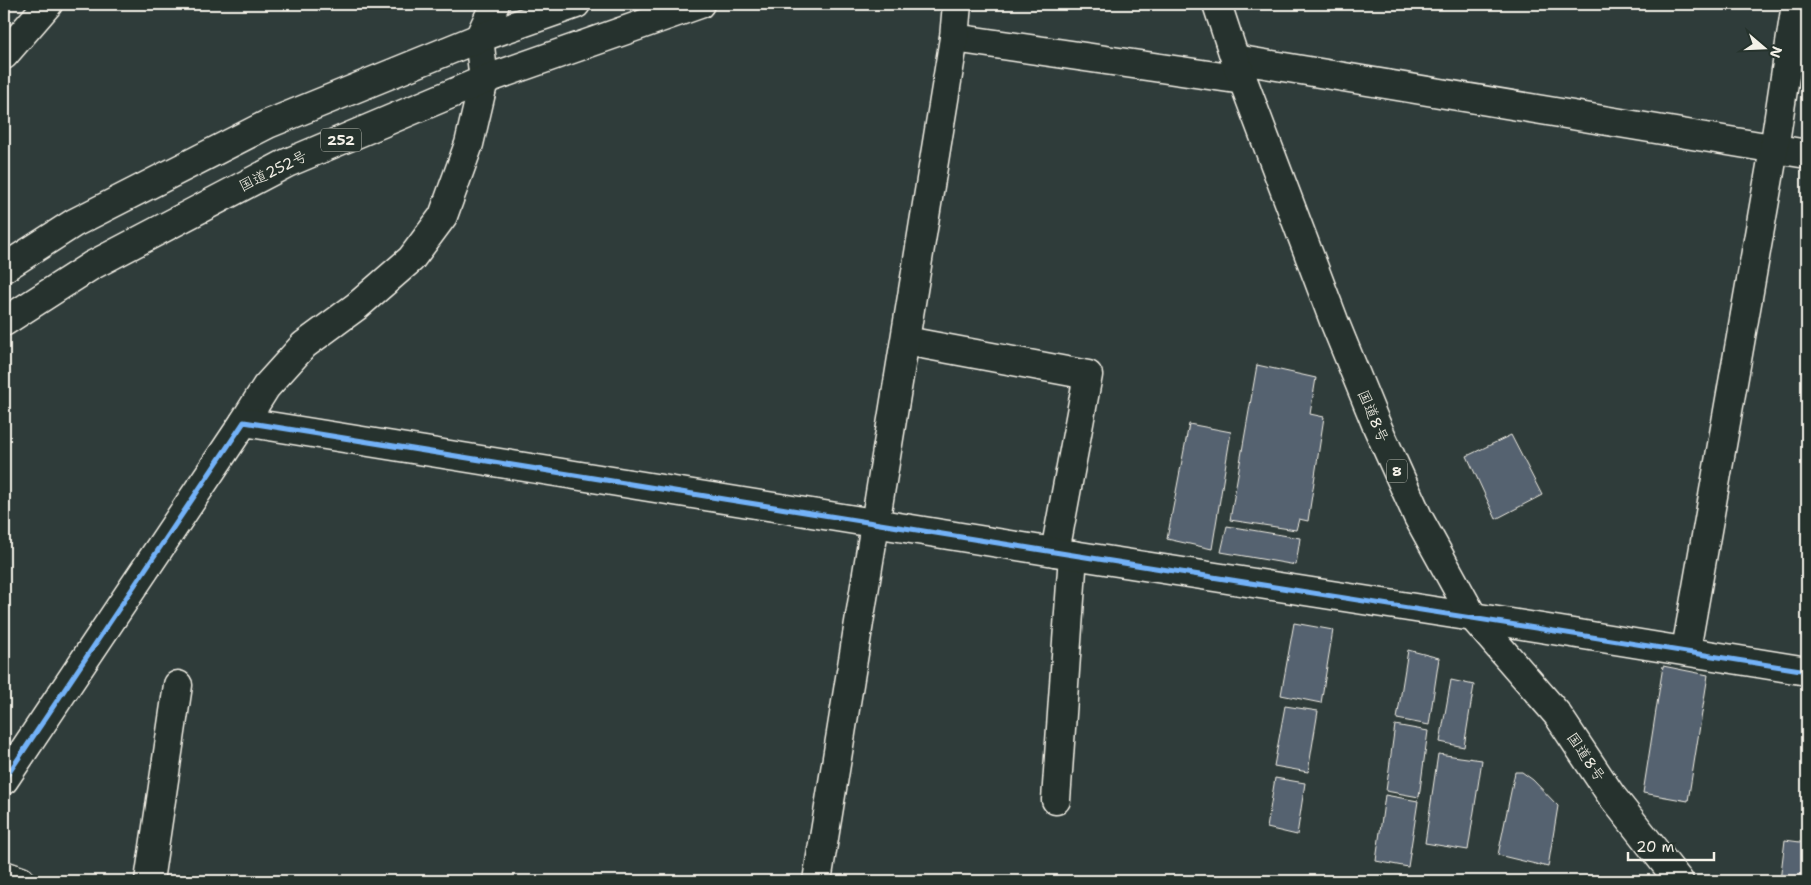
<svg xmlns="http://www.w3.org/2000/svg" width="1811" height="885" viewBox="0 0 1811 885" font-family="'Shantell Sans','Klee One',sans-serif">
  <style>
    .building { fill: #55626f; stroke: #f4f1e8 }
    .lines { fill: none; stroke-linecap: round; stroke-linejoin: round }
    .minor-casing { stroke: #f4f1e8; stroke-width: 31 }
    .tertiary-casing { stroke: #f4f1e8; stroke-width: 31 }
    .trunk-casing { stroke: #f4f1e8; stroke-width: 31 }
    .minor { stroke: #26332d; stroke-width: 28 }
    .tertiary { stroke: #26332d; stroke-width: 28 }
    .trunk { stroke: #26332d; stroke-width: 28 }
    .cycleway-casing { stroke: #26332d; stroke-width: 8 }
    .cycleway { stroke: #73b2f8; stroke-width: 5 }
    .labels { text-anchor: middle; stroke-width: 4; stroke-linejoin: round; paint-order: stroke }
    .shield { fill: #26332d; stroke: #b6b8b0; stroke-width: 1 }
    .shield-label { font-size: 14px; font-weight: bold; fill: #f4f1e8 }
    .street-label { font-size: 15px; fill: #f4f1e8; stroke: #26332d }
  </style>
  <rect width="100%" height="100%" fill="#2f3c3a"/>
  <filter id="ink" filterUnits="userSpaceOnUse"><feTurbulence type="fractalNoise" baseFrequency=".02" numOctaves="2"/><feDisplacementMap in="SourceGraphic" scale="10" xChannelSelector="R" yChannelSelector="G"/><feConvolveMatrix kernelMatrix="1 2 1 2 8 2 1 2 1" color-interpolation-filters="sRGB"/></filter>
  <g filter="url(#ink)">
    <g class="building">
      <polygon points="1257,365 1316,378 1310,414 1324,417 1308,521 1299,519 1296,530 1230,520"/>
      <polygon points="1189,424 1231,432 1212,549 1167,539"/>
      <polygon points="1511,435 1542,495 1496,519 1467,456"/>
      <polygon points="1227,526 1300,538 1296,565 1221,552"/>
      <polygon points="1294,623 1333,630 1321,703 1281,695"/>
      <polygon points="1408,650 1439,658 1429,725 1397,719"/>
      <polygon points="1663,666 1708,675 1688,801 1643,793"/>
      <polygon points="1451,680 1474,685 1464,747 1440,742"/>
      <polygon points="1285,706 1318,711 1308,772 1274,766"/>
      <polygon points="1395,725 1428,731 1419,797 1386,791"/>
      <polygon points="1438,754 1482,760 1468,850 1425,843"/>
      <polygon points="1515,772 1522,772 1533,780 1558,806 1548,867 1498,855"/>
      <polygon points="1275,778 1305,783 1297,835 1267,828"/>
      <polygon points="1385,795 1418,801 1408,867 1376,861"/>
      <polygon points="1785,840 1807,843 1807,881 1780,881"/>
    </g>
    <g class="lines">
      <defs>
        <g id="minor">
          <polyline points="479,38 495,4"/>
          <polyline points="954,38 1243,80"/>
          <polyline points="4,55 48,4"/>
          <polyline points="1235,59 1807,154"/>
          <polyline points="906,341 1088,375 1055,552"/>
          <polyline points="1473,617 1807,671"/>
          <polyline points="1686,650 1774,149 1796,4"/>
          <polyline points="1056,800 1073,555"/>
          <polyline points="149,881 178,685"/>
        </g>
        <g id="tertiary">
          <polyline points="244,422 266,387 304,345 357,306 411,259 443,216 469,144 484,80 479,38"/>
          <polyline points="4,780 244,422 1073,555 1473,617"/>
          <polyline points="4,875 21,881"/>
          <polyline points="817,881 954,38 957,4"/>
        </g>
        <g id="trunk">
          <polyline points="1217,4 1235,59 1334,321 1376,424 1418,517 1473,617 1557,714 1611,795 1679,881"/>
          <polyline points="4,268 74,223 268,124 479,38 576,4"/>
          <polyline points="4,322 91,266 287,163 484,80 700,4"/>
        </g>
      </defs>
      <use href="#minor" class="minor-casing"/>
      <use href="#tertiary" class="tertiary-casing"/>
      <use href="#trunk" class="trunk-casing"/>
      <use href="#minor" class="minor"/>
      <use href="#tertiary" class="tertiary"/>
      <use href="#trunk" class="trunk"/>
      <defs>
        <polyline id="cycleway" points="4,780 244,422 1073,555 1807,671"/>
      </defs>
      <use href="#cycleway" class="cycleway-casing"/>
      <use href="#cycleway" class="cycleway"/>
    </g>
  </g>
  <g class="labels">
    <g class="shield">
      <rect x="321" y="128.5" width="40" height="23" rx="4"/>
      <rect x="1387" y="459.5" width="20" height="23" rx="4"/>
    </g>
    <g class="shield-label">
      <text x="341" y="145">252</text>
      <text x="1397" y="476">8</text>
    </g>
    <g class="street-label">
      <text transform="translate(273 171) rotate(-26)" y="5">国道252号</text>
      <text transform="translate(1373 416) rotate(67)" y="5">国道8号</text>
      <text transform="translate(1586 757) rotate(56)" y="5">国道8号</text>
    </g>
  </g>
  <rect width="1811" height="885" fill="none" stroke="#26332d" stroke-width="20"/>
  <rect x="10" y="10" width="1791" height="865" fill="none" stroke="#f4f1e8" stroke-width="2" filter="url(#ink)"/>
  <g transform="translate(1764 48) rotate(109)" stroke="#26332d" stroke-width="4" paint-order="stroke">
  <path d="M0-4L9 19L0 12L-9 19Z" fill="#f4f1e8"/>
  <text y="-8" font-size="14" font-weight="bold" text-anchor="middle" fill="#f4f1e8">N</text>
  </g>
  <path d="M1628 852v8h86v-8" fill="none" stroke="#f4f1e8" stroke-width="2.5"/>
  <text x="1636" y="852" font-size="15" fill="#f4f1e8" stroke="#26332d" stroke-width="4" paint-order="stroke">20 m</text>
</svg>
